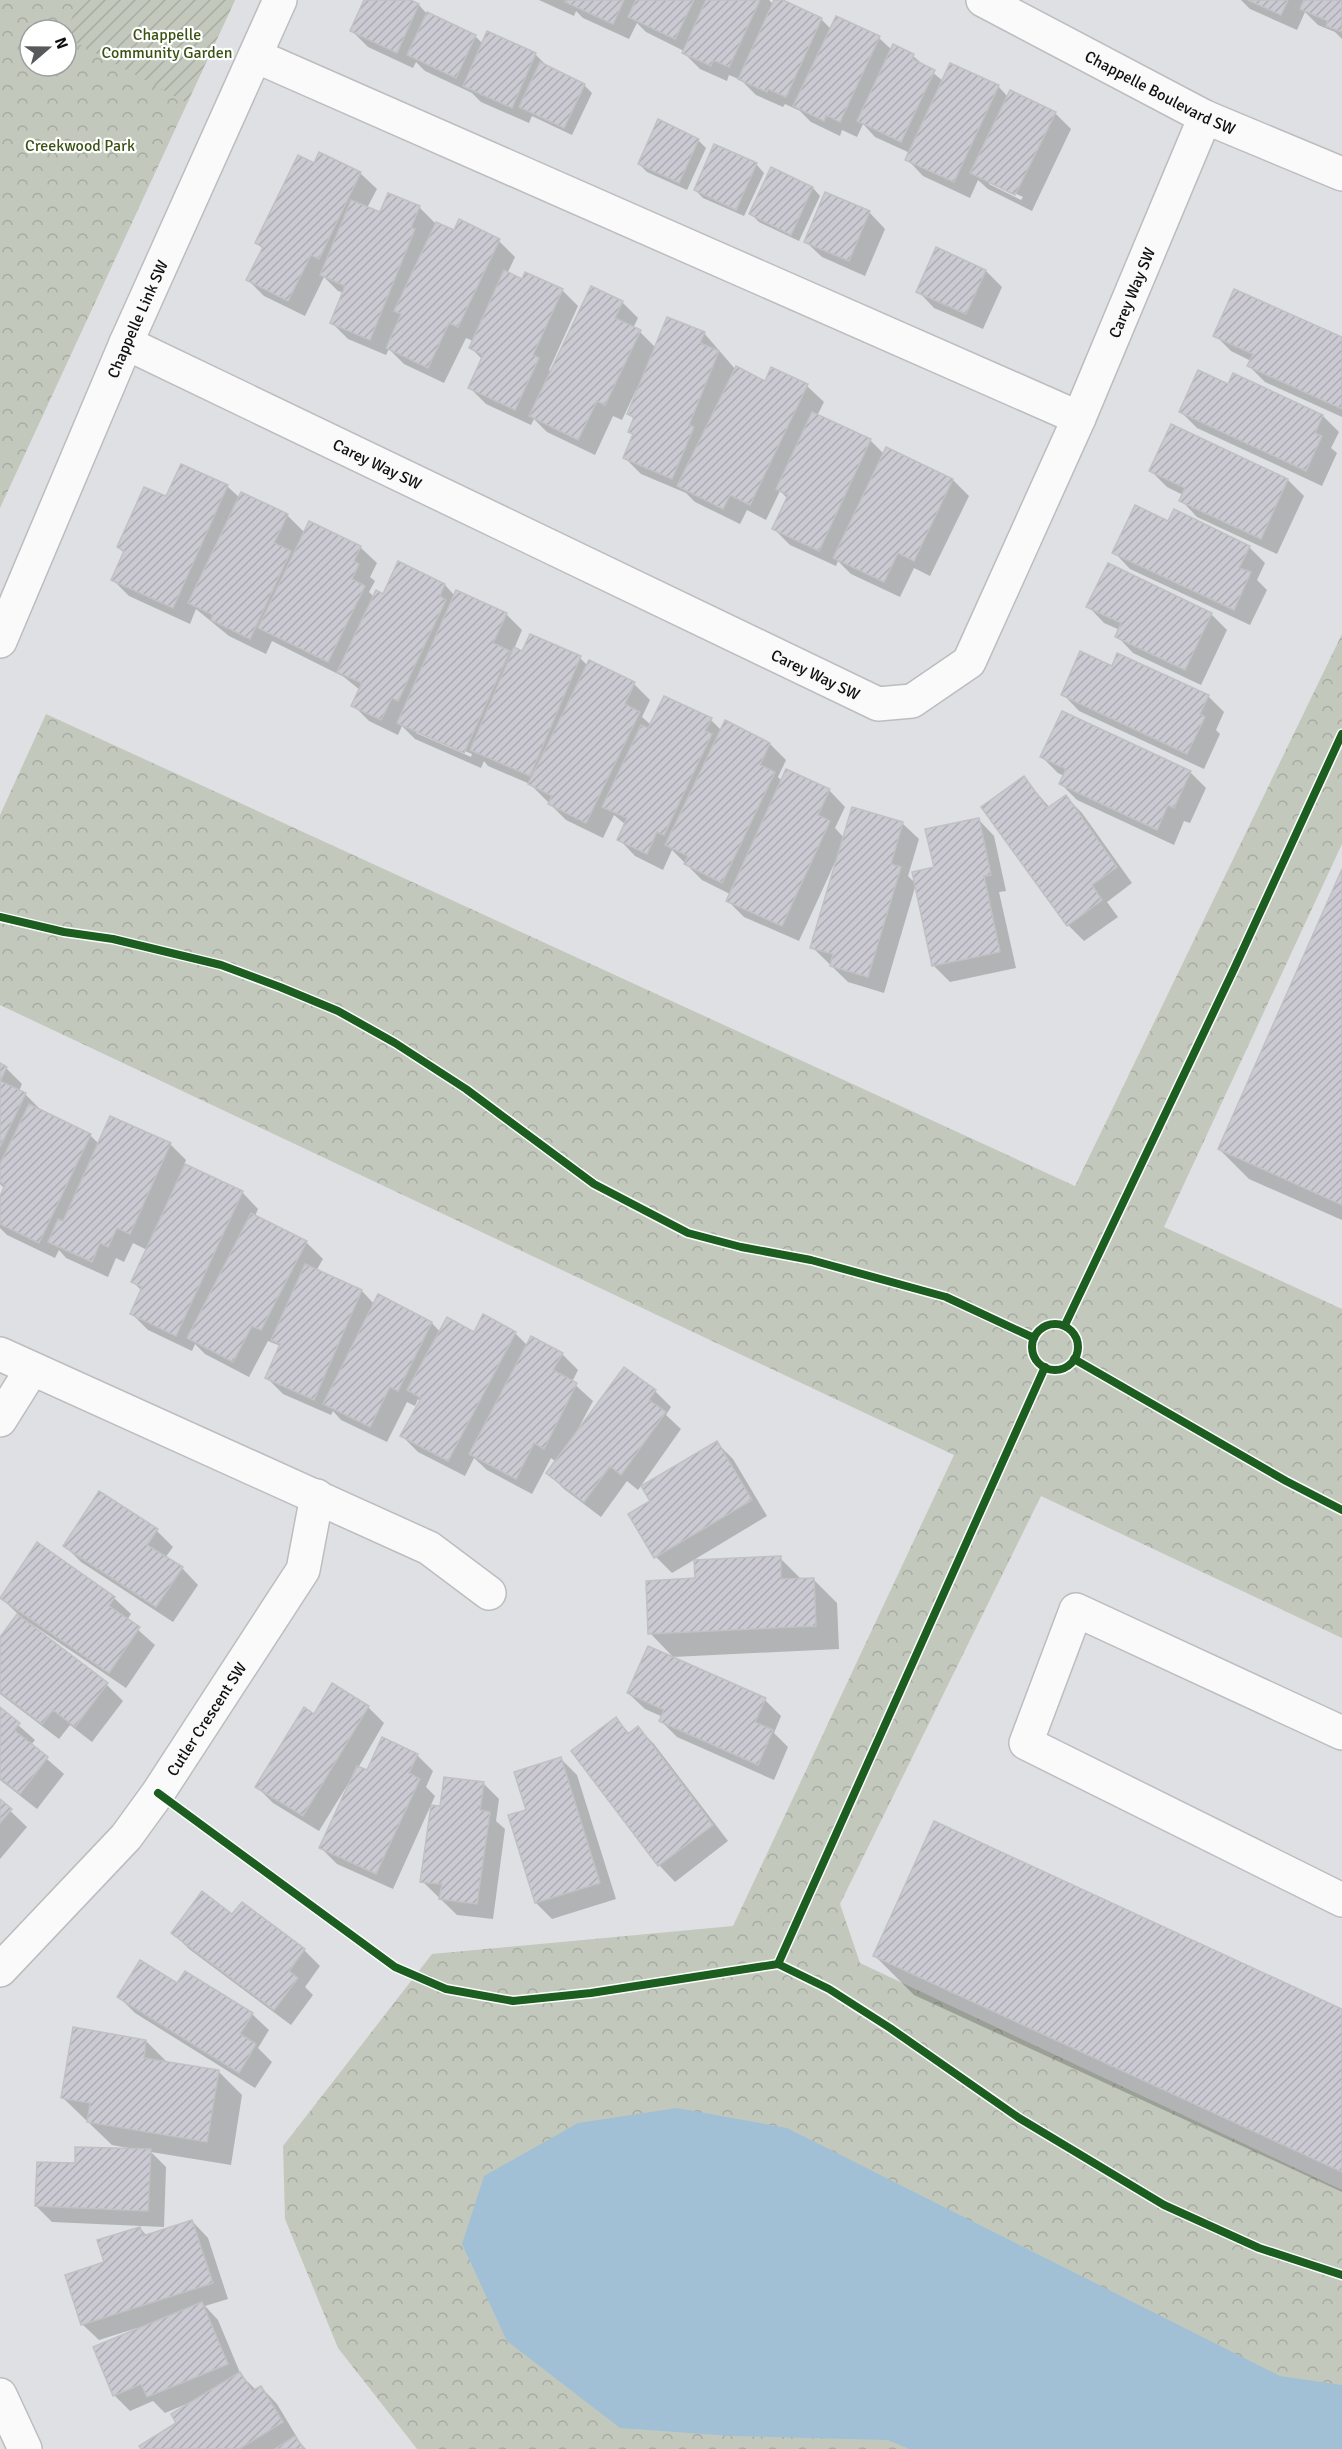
<svg xmlns="http://www.w3.org/2000/svg" width="1342" height="2449" viewBox="0 0 1342 2449" font-family="Signika,sans-serif">
  <style>
    .park { fill: url(#park-crowns); fill-rule: evenodd }
    .garden { fill: url(#garden-furrows) }
    .water { fill: #a1c0d6 }
    .shadow { fill: #0003; fill-rule: evenodd }
    .building { fill: url(#building-hatch); stroke: #c0c1c3; stroke-width: 1.5 }
    .lines { fill: none; stroke-linecap: round; stroke-linejoin: round }
    .minor-casing { stroke: #bdbdbf; stroke-width: 36 }
    .minor { stroke: #fafafb; stroke-width: 33 }
    .cycleway-casing { stroke: #fff; stroke-width: 11 }
    .cycleway { stroke: #1b5e20; stroke-width: 8 }
    .labels { text-anchor: middle; stroke-width: 4.5; stroke-linejoin: round; paint-order: stroke }
    .park-label { font-size: 16px; fill: #3a5314; stroke: #fff }
    .street-label { font-size: 16px; fill: #101011; stroke: #fff }
  </style>
  <defs>
    <pattern id="park-crowns" width="20" height="18" patternUnits="userSpaceOnUse" patternTransform="scale(1.5)"><rect width="20" height="18" fill="#c2c9bc"/><path d="M2 6a3 3 0 1 1 6 0M12 15a3 3 0 1 1 6 0" fill="none" stroke="#a6aca1"/></pattern>
    <pattern id="garden-furrows" width="10" height="10" patternUnits="userSpaceOnUse" patternTransform="scale(1.5)"><rect width="10" height="10" fill="#c2c9bc"/><path d="M-1 1l2-2M0 10L10 0M9 11l2-2" fill="none" stroke="#a6aca1"/></pattern>
    <pattern id="building-hatch" width="6" height="6" patternUnits="userSpaceOnUse" patternTransform="scale(1.5)"><rect width="6" height="6" fill="#cbcad3"/><path d="M-1 1l2-2M0 6l6-6M5 7l2-2" fill="none" stroke="#adacb4"/></pattern>
  </defs>
  <rect width="100%" height="100%" fill="#dfe0e3"/>
  <g class="park">
    <path d="M0,0H235L0,508ZM30,30H66V66H30Z"/>
    <polygon points="1342,634 1342,844 1164,1227 1342,1309 1342,1638 1041,1496 840,1904 860,1963 1342,2190 1342,2449 417,2449 338,2348 285,2219 283,2146 432,1954 733,1926 954,1455 0,1005 0,815 46,714 1075,1186"/>
  </g>
  <polygon class="garden" points="80,0 235,0 187,103 66,37 66,31"/>
  <polygon class="water" points="677,2108 787,2128 1280,2376 1342,2385 1342,2449 909,2449 888,2440 732,2436 620,2428 507,2341 462,2244 484,2176 578,2123"/>
  <g class="shadow">
    <polygon points="366,0 408,0 419,5 428,15 475,36 483,44 535,54 550,69 584,85 592,93 572,135 532,116 529,123 481,102 472,93 425,71 416,62 413,68 368,47 352,31"/>
    <path d="M539,0H769L773,4L775,0H780L821,19L831,29L837,18L879,38L892,50L913,56L943,81L998,86L1008,97L1055,113L1071,129L1032,211L988,189L978,180L970,198L923,176L907,159L910,153L875,137L863,124L857,137L842,130L840,136L811,122L800,111L785,104L783,107L756,95L741,80L729,75L727,81L700,69L684,53V51L646,32L637,23L629,39L583,18L576,11L574,16ZM989,181L1023,197L1021,200L989,184Z"/>
    <polygon points="1241,0 1342,0 1342,39 1335,32 1318,25 1305,12 1297,30 1250,9"/>
    <polygon points="698,140 706,148 687,190 647,172 639,164"/>
    <polygon points="715,146 757,165 764,173 744,216 703,198 695,190"/>
    <polygon points="315,165 360,173 377,189 367,208 381,214 388,195 420,208 435,223 454,232 499,241 515,257 507,274 523,281 562,290 578,306 549,370 552,373 622,302 638,318 633,328 640,332 656,348 704,333 736,370 765,383 772,369 807,386 824,402 817,416 871,441 884,454 953,480 969,496 930,576 914,568 900,597 851,574 838,561 836,566 790,545 774,529 788,499 780,491 766,520 747,510 740,524 695,502 686,493 641,474 625,458 634,436 630,432 635,420 629,414 638,391 636,390 622,420 613,416 595,455 547,432 534,419 531,425 486,404 470,388 483,360 471,348 473,341 466,338 444,383 404,364 389,349 386,355 348,339 332,323 344,293 338,291 324,277 305,316 264,296 248,280 263,249 257,243"/>
    <polygon points="772,169 813,188 820,196 799,241 759,222 751,214"/>
    <polygon points="869,212 885,229 865,276 822,257 805,241"/>
    <polygon points="986,271 1002,287 983,329 934,308 918,291"/>
    <polygon points="1215,335 1342,339 1342,417 1265,382 1249,366 1251,361 1231,351"/>
    <polygon points="1229,386 1323,416 1339,432 1331,448 1337,453 1322,486 1197,428 1181,412"/>
    <polygon points="1172,426 1288,480 1304,496 1277,554 1197,517 1181,500 1183,495 1167,487 1151,471"/>
    <path d="M182,466L228,487L240,498L287,515L305,533L310,523L360,547L377,563L370,577L375,581L369,592L374,597L384,596L399,563L445,585L455,596L506,614L522,630L514,649L523,653L580,658L588,666L590,662L634,684L650,700L642,717L651,725L711,720L722,731L726,722L770,744L786,760L778,777L782,781L829,790L845,807L835,828L844,838L902,823L919,839L908,876L916,884L936,868L978,819L994,836L1006,891L999,892L1016,968L950,982L934,966L916,884L884,993L848,982L812,947L838,860H836L799,941L744,917L727,900L730,894L702,880L672,850L663,870L635,856L619,839L626,825L614,815L603,838L566,820L530,784L488,766L484,761L481,768L415,739L402,726L398,735L369,721L353,705L360,690L344,677L272,641L266,654L229,636L196,609L190,624L129,596L113,580L124,553L118,547L167,498ZM416,730L472,754L471,757L416,733Z"/>
    <polygon points="1169,523 1249,547 1265,563 1257,580 1267,590 1250,625 1130,569 1114,552"/>
    <polygon points="1088,606 1211,614 1227,630 1201,685 1133,653 1117,636 1120,630 1104,623"/>
    <polygon points="1063,694 1208,696 1224,712 1216,730 1220,734 1204,769 1079,711"/>
    <polygon points="1042,757 1190,772 1206,788 1190,823 1184,821 1174,845 1077,800 1061,784 1064,776 1058,773"/>
    <polygon points="1024,778 1050,808 1066,797 1082,813 1132,883 1107,902 1118,917 1084,941 1068,925"/>
    <polygon points="1342,873 1342,1220 1249,1179 1219,1149"/>
    <polygon points="0,1065 6,1068 22,1084 19,1091 25,1094 41,1110 90,1135 99,1144 170,1144 186,1160 184,1165 242,1192 258,1209 255,1216 307,1243 323,1259 316,1271 362,1291 375,1305 379,1296 432,1323 440,1332 475,1334 484,1317 515,1333 527,1345 562,1354 578,1370 572,1382 593,1401 578,1429 579,1430 655,1391 671,1407 666,1415 681,1429 638,1490 627,1481 601,1517 564,1489 548,1473 556,1462 551,1458 532,1494 487,1470 474,1458 465,1476 418,1452 402,1436 421,1402 418,1399 415,1406 407,1402 387,1442 341,1420 333,1411 331,1415 283,1394 267,1378 281,1347 278,1345 268,1341 249,1377 205,1354 195,1344 192,1351 148,1330 132,1314 142,1291 133,1282 147,1250 133,1243 124,1262 116,1258 108,1277 66,1258 59,1250 55,1258 7,1235 0,1228 0,1200 5,1189 0,1184"/>
    <polygon points="717,1443 733,1459 767,1516 672,1573 656,1557 652,1502"/>
    <polygon points="157,1531 173,1547 165,1558 182,1568 198,1585 173,1622 81,1562 65,1546"/>
    <polygon points="38,1544 114,1598 131,1614 127,1620 155,1645 126,1688 24,1619 23,1621 107,1685 123,1701 92,1742 70,1725 59,1739 0,1694 0,1639 19,1615 1,1598"/>
    <polygon points="780,1558 802,1580 813,1579 837,1603 839,1649 673,1657 650,1633 696,1580"/>
    <polygon points="333,1685 368,1707 384,1723 358,1768 368,1772 417,1755 433,1771 426,1787 435,1796 393,1889 337,1864 321,1848 350,1785 348,1784 319,1831 273,1803 257,1787 314,1716"/>
    <polygon points="628,1693 765,1700 781,1716 774,1733 788,1747 774,1780 677,1737 661,1721 663,1717 645,1709"/>
    <polygon points="0,1709 35,1740 31,1745 64,1774 37,1809 0,1780"/>
    <polygon points="616,1719 630,1734 638,1728 654,1744 728,1841 675,1882 659,1865"/>
    <polygon points="561,1759 577,1775 616,1899 552,1919 536,1903 510,1816 528,1811"/>
    <polygon points="483,1783 499,1799 496,1821 505,1829 493,1919 457,1915 422,1881 442,1808"/>
    <polygon points="0,1801 27,1827 0,1859"/>
    <polygon points="233,1916 304,1950 320,1966 305,1987 313,1995 291,2025 189,1949 173,1933"/>
    <polygon points="875,1956 1342,2011 1342,2192 914,1995"/>
    <polygon points="185,1973 252,2014 269,2030 258,2048 272,2062 255,2088 135,2013 119,1997 178,1985"/>
    <polygon points="146,2041 168,2063 218,2071 242,2095 231,2165 151,2152 166,2167 164,2227 52,2222 36,2206 76,2165 128,2150 128,2148 112,2145 63,2098"/>
    <polygon points="192,2221 208,2238 228,2299 205,2306 218,2320 241,2375 256,2390 261,2387 277,2404 298,2439 297,2440 306,2449 142,2449 178,2423 189,2403 165,2413 153,2401 130,2411 114,2395 137,2330 137,2328 99,2340 82,2324 106,2263 140,2228 147,2236"/>
  </g>
  <g class="building">
    <polygon points="364,0 411,0 419,4 397,53 350,31"/>
    <polygon points="566,0 624,0 613,24 565,2"/>
    <polygon points="636,0 694,0 675,39 628,17"/>
    <polygon points="706,0 760,0 729,67 713,60 711,66 682,53"/>
    <polygon points="774,0 783,0 822,18 786,97 768,89 767,92 738,79"/>
    <polygon points="1248,0 1288,0 1281,15"/>
    <polygon points="1304,0 1342,0 1342,32 1326,26 1328,21 1300,9"/>
    <polygon points="427,12 476,35 456,78 407,55"/>
    <polygon points="836,16 880,36 840,122 826,115 824,121 793,106"/>
    <polygon points="487,31 536,53 512,108 463,86"/>
    <polygon points="893,44 914,54 912,59 935,70 901,142 857,121"/>
    <polygon points="540,62 585,84 564,128 519,107"/>
    <polygon points="950,63 999,85 954,182 905,160"/>
    <polygon points="1010,90 1056,112 1015,195 970,173"/>
    <polygon points="658,119 699,139 679,183 638,164"/>
    <polygon points="714,144 757,163 736,210 694,190"/>
    <polygon points="319,152 361,172 319,259 311,255 288,301 246,280 263,247 255,243 298,155 314,163"/>
    <polygon points="771,167 813,187 791,235 749,214"/>
    <polygon points="825,192 870,211 849,261 804,242"/>
    <polygon points="388,193 420,206 411,228 415,229 370,340 330,323 345,286 320,275 351,200 380,212"/>
    <polygon points="459,219 500,239 458,327 449,323 428,368 386,348 401,314 394,311 436,222 454,230"/>
    <polygon points="936,247 986,270 966,314 916,292"/>
    <polygon points="504,270 522,279 525,272 563,289 533,355 539,358 515,410 468,388 483,355 469,348"/>
    <polygon points="591,286 623,301 615,318 641,330 605,405 597,401 578,440 529,416"/>
    <polygon points="1234,289 1342,337 1342,409 1247,366 1253,354 1213,336"/>
    <polygon points="667,317 705,332 700,343 719,351 689,425 694,427 672,479 623,458 633,434 628,432 634,417 627,414"/>
    <polygon points="736,366 765,381 771,367 808,384 750,505 730,495 723,509 677,486"/>
    <polygon points="1198,370 1228,384 1233,373 1323,415 1315,433 1322,436 1306,471 1179,412"/>
    <polygon points="812,412 871,439 819,551 772,529 788,495 776,489"/>
    <polygon points="1171,424 1288,479 1261,539 1179,501 1185,488 1149,471"/>
    <polygon points="886,447 953,479 914,561 898,553 884,582 833,558"/>
    <polygon points="181,464 228,485 173,608 111,580 124,551 117,547 144,487 166,496"/>
    <polygon points="241,492 288,514 274,543 291,551 250,639 211,620 213,615 188,603"/>
    <polygon points="1135,505 1168,521 1174,509 1250,546 1239,568 1251,572 1234,610 1112,553"/>
    <polygon points="309,521 361,546 354,561 359,564 352,579 365,586 328,662 258,628"/>
    <polygon points="398,561 445,584 440,596 446,600 398,701 392,698 381,720 351,706 362,683 337,672 376,590 383,594"/>
    <polygon points="1108,563 1212,613 1185,670 1115,637 1121,623 1086,607"/>
    <polygon points="456,590 507,613 493,643 510,651 464,753 397,723"/>
    <polygon points="530,634 581,656 530,776 470,750 514,647 522,651"/>
    <polygon points="1080,651 1112,666 1117,653 1209,695 1200,714 1205,717 1187,754 1061,695"/>
    <polygon points="589,660 635,682 625,704 640,712 586,823 548,804 552,796 528,784"/>
    <polygon points="664,696 712,718 705,731 712,734 664,835 657,832 647,854 617,840 627,818 602,807 641,725 648,728"/>
    <polygon points="1062,711 1191,771 1174,808 1168,805 1157,830 1059,784 1066,769 1040,757"/>
    <polygon points="725,720 770,743 760,765 775,772 722,883 684,864 688,856 665,845"/>
    <polygon points="786,769 830,789 818,815 830,821 782,926 726,901"/>
    <polygon points="1024,776 1047,808 1066,795 1117,867 1092,885 1102,900 1067,926 981,807"/>
    <polygon points="852,807 903,822 891,864 901,867 868,977 830,966 833,954 810,948"/>
    <polygon points="979,818 991,875 984,876 1000,952 932,966 912,872 934,867 925,829"/>
    <polygon points="1342,869 1342,1205 1218,1149"/>
    <polygon points="0,1063 7,1067 0,1081 26,1093 0,1147"/>
    <polygon points="29,1104 91,1134 39,1243 0,1224 0,1196 5,1185 0,1182 0,1164"/>
    <polygon points="110,1116 171,1143 130,1234 117,1228 108,1247 100,1243 92,1262 48,1242 58,1219 63,1221"/>
    <polygon points="185,1164 243,1191 176,1336 130,1314 142,1287 131,1282"/>
    <polygon points="251,1213 307,1241 261,1330 252,1326 233,1362 187,1338"/>
    <polygon points="305,1264 362,1290 314,1400 265,1378 280,1344 271,1340"/>
    <polygon points="378,1294 432,1322 398,1391 390,1387 370,1427 323,1404"/>
    <polygon points="483,1314 516,1332 448,1461 400,1436 421,1398 407,1390 447,1317 474,1332"/>
    <polygon points="531,1336 563,1353 553,1370 577,1383 544,1449 534,1443 516,1479 469,1454"/>
    <polygon points="624,1367 656,1390 649,1400 666,1412 621,1475 610,1466 584,1502 546,1473"/>
    <polygon points="717,1441 752,1500 654,1558 628,1514 650,1501 641,1486"/>
    <polygon points="99,1491 158,1529 147,1545 183,1567 156,1607 63,1546"/>
    <polygon points="37,1542 115,1597 109,1606 140,1627 109,1673 0,1598"/>
    <polygon points="781,1556 781,1579 814,1578 816,1626 648,1634 646,1581 695,1578 694,1560"/>
    <polygon points="17,1614 108,1683 75,1727 53,1710 42,1724 0,1692 0,1637"/>
    <polygon points="648,1646 766,1698 755,1722 773,1730 758,1765 659,1721 664,1710 627,1693"/>
    <polygon points="332,1683 369,1706 303,1816 255,1787 304,1707 314,1714"/>
    <polygon points="0,1707 20,1723 14,1730 48,1757 20,1794 0,1778"/>
    <polygon points="616,1717 628,1734 638,1726 713,1825 658,1866 571,1751"/>
    <polygon points="382,1737 418,1754 409,1773 420,1779 376,1874 319,1848 357,1766 367,1770"/>
    <polygon points="561,1757 600,1883 535,1903 508,1815 526,1810 514,1772"/>
    <polygon points="444,1777 484,1782 480,1810 490,1812 477,1904 439,1899 442,1884 420,1882 431,1805 440,1806"/>
    <polygon points="0,1799 12,1809 0,1823"/>
    <polygon points="934,1821 1342,2009 1342,2172 873,1956"/>
    <polygon points="202,1891 232,1914 242,1902 305,1949 289,1971 298,1978 274,2010 171,1933"/>
    <polygon points="140,1960 177,1983 185,1971 253,2013 240,2034 256,2044 239,2073 117,1997"/>
    <polygon points="73,2027 146,2040 144,2058 219,2070 207,2142 87,2122 90,2103 61,2098"/>
    <polygon points="75,2147 151,2149 148,2211 35,2206 37,2162 75,2163"/>
    <polygon points="192,2220 213,2283 81,2325 65,2275 104,2262 97,2240 140,2227 143,2236"/>
    <polygon points="202,2302 228,2364 147,2397 141,2384 113,2396 93,2347"/>
    <polygon points="240,2372 252,2391 261,2386 283,2422 239,2449 141,2449 139,2446 176,2423 171,2414"/>
    <polygon points="295,2436 304,2449 275,2449"/>
  </g>
  <g class="lines">
    <defs>
      <g id="minor">
        <path id="s1" d="M983,0L1205,117L1342,174"/>
        <polyline points="256,56 1079,418"/>
        <path id="s2" d="M126,343L878,704L912,701L969,662L1079,418L1205,117"/>
        <path id="s3" d="M0,641L126,343L280,0"/>
        <polyline points="0,1354 429,1548 489,1593"/>
        <polyline points="0,1420 32,1369"/>
        <polyline points="1342,1733 1076,1610 1026,1743 1342,1900"/>
        <path id="s4" d="M0,1970L126,1837L158,1793L303,1570L317,1496"/>
        <polyline points="0,2395 25,2449"/>
      </g>
    </defs>
    <use href="#minor" class="minor-casing"/>
    <use href="#minor" class="minor"/>
    <defs>
      <g id="cycleway">
        <polyline points="0,917 64,932 113,939 221,965 280,987 338,1011 395,1043 466,1089 594,1184 688,1233 741,1247 811,1260 946,1297 1034,1338"/>
        <circle cx="1055" cy="1347" r="23"/>
        <polyline points="1065,1325 1235,967 1342,734"/>
        <polyline points="1074,1359 1286,1481 1342,1510"/>
        <polyline points="158,1793 395,1967 446,1989 513,2001 591,1993 778,1964 1045,1367"/>
        <polyline points="778,1964 829,1989 890,2028 1019,2118 1164,2205 1259,2248 1342,2275"/>
      </g>
    </defs>
    <use href="#cycleway" class="cycleway-casing"/>
    <use href="#cycleway" class="cycleway"/>
  </g>
  <g class="labels">
    <g class="park-label">
      <text x="167" y="40">Chappelle<tspan x="167" dy="18">Community Garden</tspan></text>
      <text x="80" y="151">Creekwood Park</text>
    </g>
    <g class="street-label">
      <text dy="6" stroke="none"><textPath href="#s1" startOffset="200">Chappelle Boulevard SW</textPath></text>
      <text dy="6" stroke="none"><textPath href="#s2" startOffset="1341">Carey Way SW</textPath></text>
      <text dy="6" stroke="none"><textPath href="#s3" startOffset="350">Chappelle Link SW</textPath></text>
      <text dy="6" stroke="none"><textPath href="#s2" startOffset="279">Carey Way SW</textPath></text>
      <text dy="6" stroke="none"><textPath href="#s2" startOffset="765">Carey Way SW</textPath></text>
      <text dy="6" stroke="none"><textPath href="#s4" startOffset="326">Cutler Crescent SW</textPath></text>
    </g>
  </g>
  <g transform="translate(48 48) rotate(70)"><circle r="28" fill="#ffffff" stroke="#9f9fa0" stroke-width="1.5"/>
  <path d="M0-4.5L10 22L0 15L-10 22Z" fill="#58595a"/>
  <text y="-9" font-size="16" font-weight="bold" text-anchor="middle" fill="#101011">N</text>
  </g>
</svg>
